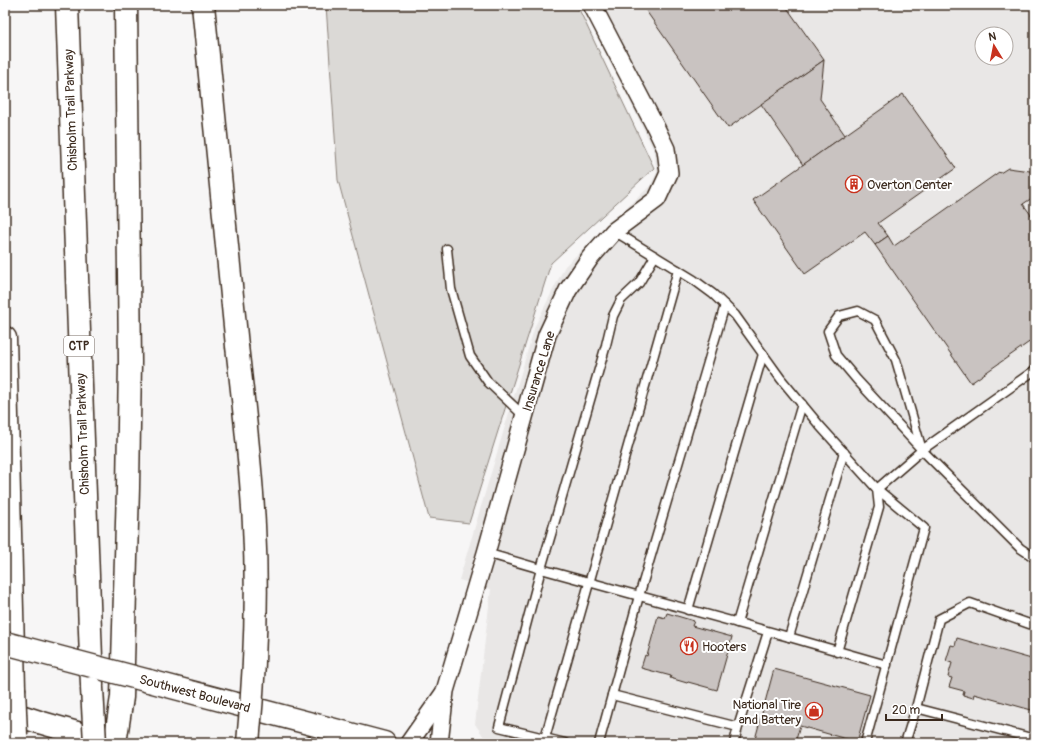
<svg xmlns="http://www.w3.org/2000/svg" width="1040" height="748" viewBox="0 0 1040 748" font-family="Pangolin,sans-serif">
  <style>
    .built { fill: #e9e7e6; fill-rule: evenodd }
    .green { fill: #dbd9d6; stroke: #8b827a }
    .building { fill: #c9c3c1; stroke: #3b2a1e }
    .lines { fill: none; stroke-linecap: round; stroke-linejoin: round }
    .service-casing { stroke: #3b2a1e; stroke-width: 11 }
    .minor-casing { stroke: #3b2a1e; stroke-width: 20 }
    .secondary-casing { stroke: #3b2a1e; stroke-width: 25 }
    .motorway-casing { stroke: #3b2a1e; stroke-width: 25 }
    .service { stroke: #fff; stroke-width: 8 }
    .minor { stroke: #fff; stroke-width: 17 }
    .secondary { stroke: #fff; stroke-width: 22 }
    .motorway { stroke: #fff; stroke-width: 22 }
    .secondary-bridge-casing { stroke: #3b2a1e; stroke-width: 25; stroke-linecap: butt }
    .motorway-bridge-casing { stroke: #3b2a1e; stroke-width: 25; stroke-linecap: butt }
    .secondary-bridge { stroke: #fff; stroke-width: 22 }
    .motorway-bridge { stroke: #fff; stroke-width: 22 }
    .labels { text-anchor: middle; stroke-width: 4; stroke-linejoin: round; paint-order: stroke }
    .shield { fill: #fff; stroke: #766a62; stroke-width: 1 }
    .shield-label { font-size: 12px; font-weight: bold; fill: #3b2a1e }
    .street-label { font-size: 13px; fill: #3b2a1e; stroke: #fff }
    .poi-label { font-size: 13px; fill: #3b2a1e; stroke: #fff; text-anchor: start }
  </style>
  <rect width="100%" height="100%" fill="#f7f6f6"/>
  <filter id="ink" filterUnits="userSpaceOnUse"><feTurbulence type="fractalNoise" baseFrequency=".025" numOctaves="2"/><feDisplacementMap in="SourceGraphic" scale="8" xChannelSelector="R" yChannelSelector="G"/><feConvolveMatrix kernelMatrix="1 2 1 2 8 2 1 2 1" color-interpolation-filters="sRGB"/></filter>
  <g filter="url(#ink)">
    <path class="built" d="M584,5H1035V743H488L475,724L491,589L459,580L535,326L565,266L650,186L657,172L653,149ZM982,34H1006V58H982Z"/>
    <polygon class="green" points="326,5 577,5 654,168 551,263 469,523 429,518 338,180"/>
    <g class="building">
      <polygon points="642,5 785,5 824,60 728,128"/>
      <polygon points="824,60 820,99 845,135 803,165 761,104"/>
      <polygon points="903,94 956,168 878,223 888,236 875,245 865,232 805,274 753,200"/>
      <polygon points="1008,168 1030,171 1035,179 1035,196 1023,204 1034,219 1035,218 1035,338 971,383 875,245 888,236 894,246 999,172 1000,173"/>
      <polygon points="667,613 694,621 692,626 732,637 717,690 688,682 687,683 670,678 671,676 641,668 645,655 647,656 658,616 665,618"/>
      <polygon points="957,638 1035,660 1035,711 974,694 973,698 963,695 964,691 949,687 952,678 948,677 952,663 946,661 951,645 955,646"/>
      <polygon points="774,669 870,695 857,742 800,726 795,743 754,743"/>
    </g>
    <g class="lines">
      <defs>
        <g id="service">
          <polyline points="614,231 694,280 713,294 735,315 781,379 820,426 877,489 924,528 865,743"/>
          <polyline points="447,249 451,289 470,356 488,382 524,416"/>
          <polyline points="922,450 896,360 875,320 858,311 839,316 828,331 836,355 857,380 922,450 1020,548 1035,558"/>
          <polyline points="486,553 541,569 789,637 887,665"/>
          <polyline points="688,610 763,354"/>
          <polyline points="737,623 802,404"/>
          <polyline points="789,637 844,452"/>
          <polyline points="837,652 879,507 877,489 922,450 1035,370"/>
          <polyline points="612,695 738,727 734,743"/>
          <polyline points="916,708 939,619 970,603 1035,626"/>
          <polyline points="738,727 768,632"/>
          <polyline points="545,738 678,270"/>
          <polyline points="565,743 499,727 541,569 606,345 613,316 621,300 639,283 655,256"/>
          <polyline points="599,743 639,596 725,305"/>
          <polyline points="905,743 916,708 1035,739"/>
        </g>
        <g id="minor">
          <polyline points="409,743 444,693"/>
          <polyline points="439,743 445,691 486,553 547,335 568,290 590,258 614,231 657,199 669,173 666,149 656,128 592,5"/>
        </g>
        <polyline id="secondary" points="149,681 384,743"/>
        <g id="motorway">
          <polyline points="67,5 92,685"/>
          <polyline points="203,5 237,346"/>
          <polyline points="5,338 14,688"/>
          <polyline points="5,711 39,722 112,743"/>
          <polyline points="115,743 122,697 128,488 130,362 126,5"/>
        </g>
      </defs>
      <use href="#service" class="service-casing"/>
      <use href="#minor" class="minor-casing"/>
      <use href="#secondary" class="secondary-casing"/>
      <use href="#motorway" class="motorway-casing"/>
      <use href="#service" class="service"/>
      <use href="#minor" class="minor"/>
      <use href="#secondary" class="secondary"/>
      <use href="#motorway" class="motorway"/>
      <defs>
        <polyline id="secondary-bridge" points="5,643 149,681"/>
        <g id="motorway-bridge">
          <path d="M237,346C244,406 251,465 254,525C258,597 255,671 248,743"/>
          <polyline points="14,688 16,735"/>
          <polyline points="92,688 95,743"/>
        </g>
      </defs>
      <use href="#secondary-bridge" class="secondary-bridge-casing"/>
      <use href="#motorway-bridge" class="motorway-bridge-casing"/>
      <use href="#secondary-bridge" class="secondary-bridge"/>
      <use href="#motorway-bridge" class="motorway-bridge"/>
    </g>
  </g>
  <defs>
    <symbol id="building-ring" viewBox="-11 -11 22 22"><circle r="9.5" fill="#fff" stroke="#c8321e" stroke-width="1.5"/><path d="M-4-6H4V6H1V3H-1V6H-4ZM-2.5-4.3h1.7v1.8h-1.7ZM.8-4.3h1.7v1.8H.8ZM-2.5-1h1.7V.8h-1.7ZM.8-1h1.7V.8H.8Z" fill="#c8321e"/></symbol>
    <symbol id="restaurant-ring" viewBox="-11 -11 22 22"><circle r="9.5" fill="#fff" stroke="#c8321e" stroke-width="1.5"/><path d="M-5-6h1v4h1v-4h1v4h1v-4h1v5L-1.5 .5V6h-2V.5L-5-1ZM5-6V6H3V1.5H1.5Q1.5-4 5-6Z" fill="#c8321e"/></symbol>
    <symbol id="shop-ring" viewBox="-11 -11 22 22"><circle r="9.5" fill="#fff" stroke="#c8321e" stroke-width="1.5"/><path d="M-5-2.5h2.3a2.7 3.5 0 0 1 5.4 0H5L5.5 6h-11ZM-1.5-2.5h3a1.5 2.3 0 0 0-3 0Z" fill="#c8321e"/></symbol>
  </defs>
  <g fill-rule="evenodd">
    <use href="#building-ring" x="844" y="174" width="20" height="20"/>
    <use href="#restaurant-ring" x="679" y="636" width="20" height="20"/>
    <use href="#shop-ring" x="804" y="701" width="20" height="20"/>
  </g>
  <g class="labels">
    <rect class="shield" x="64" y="336" width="30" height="20" rx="3"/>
    <g class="shield-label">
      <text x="79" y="350">CTP</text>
    </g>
    <g class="street-label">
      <text transform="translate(70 110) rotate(-92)" y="5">Chisholm Trail Parkway</text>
      <text transform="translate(538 371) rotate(-73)" y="5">Insurance Lane</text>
      <text transform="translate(82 434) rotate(-92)" y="5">Chisholm Trail Parkway</text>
      <text transform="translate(195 693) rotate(15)" y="5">Southwest Boulevard</text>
    </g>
    <g class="poi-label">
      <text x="867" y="189">Overton Center</text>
      <text x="702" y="651">Hooters</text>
      <text x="801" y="709" text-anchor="end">National Tire<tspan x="801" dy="15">and Battery</tspan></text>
    </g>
  </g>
  <rect width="1040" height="748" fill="none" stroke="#fff" stroke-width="20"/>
  <rect x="10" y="10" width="1020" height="728" fill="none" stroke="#3b2a1e" stroke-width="1.5" filter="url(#ink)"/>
  <g transform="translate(994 46) rotate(350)"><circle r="19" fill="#ffffff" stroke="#b1aaa5"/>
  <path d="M0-3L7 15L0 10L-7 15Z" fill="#c8321e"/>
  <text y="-6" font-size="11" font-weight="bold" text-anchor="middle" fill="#3b2a1e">N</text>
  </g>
  <path d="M886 714v6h56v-6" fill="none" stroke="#3b2a1e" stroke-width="2"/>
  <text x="892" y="714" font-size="12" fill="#3b2a1e" stroke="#ffffff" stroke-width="3" paint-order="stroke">20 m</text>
</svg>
